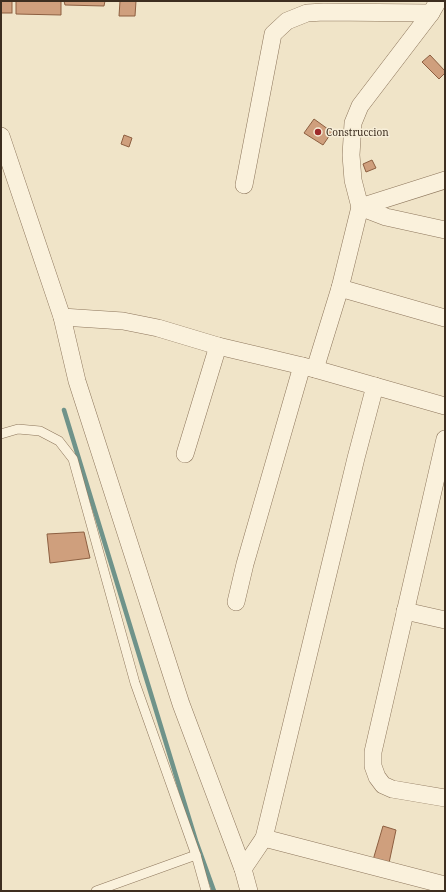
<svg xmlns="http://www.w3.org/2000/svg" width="446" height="892" viewBox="0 0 446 892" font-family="'Noto Serif',serif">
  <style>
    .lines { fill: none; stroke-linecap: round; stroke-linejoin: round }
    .stream { stroke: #6f938a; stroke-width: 4.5 }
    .building { fill: #cf9f7d; stroke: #8d5f41 }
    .lane-casing { stroke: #8d765c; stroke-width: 10 }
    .street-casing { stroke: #8d765c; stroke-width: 18 }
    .lane { stroke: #faf1dc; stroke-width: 9 }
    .street { stroke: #faf1dc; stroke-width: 17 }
    .poi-dot { fill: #9e2a2b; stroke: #f7eed8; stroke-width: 1.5 }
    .labels { text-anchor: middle; stroke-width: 3; stroke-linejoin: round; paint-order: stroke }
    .poi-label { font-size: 10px; fill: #3d2e20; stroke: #f7eed8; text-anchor: start }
  </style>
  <rect width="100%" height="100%" fill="#f0e4c8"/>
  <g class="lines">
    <polyline class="stream" points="64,410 196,841 214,891"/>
  </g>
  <g class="building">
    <rect x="1" y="1" width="11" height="12"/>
    <polygon points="16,1 61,1 61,15 16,14"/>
    <polygon points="64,1 105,1 104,6 65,5"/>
    <polygon points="120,1 136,1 135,16 119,16"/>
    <polygon points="430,55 445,71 445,73 439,79 422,62"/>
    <polygon points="314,119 332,132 323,145 304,133"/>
    <polygon points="124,135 132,138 129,147 121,144"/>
    <polygon points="372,160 376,168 366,172 363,164"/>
    <polygon points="84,532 90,558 50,563 47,534"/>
    <polygon points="383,826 396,830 389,863 373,860"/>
  </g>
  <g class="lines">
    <defs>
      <g id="lane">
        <polyline points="1,434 18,429 40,431 59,441 73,459 135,683 196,855 206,891"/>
        <polyline points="96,891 196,855"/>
      </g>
      <g id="street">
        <polyline points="431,13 360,106 353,123 351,155 353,180 360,207 386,217 445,230"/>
        <polyline points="1,136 62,317 77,381 181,704 243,869 249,891"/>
        <polyline points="244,185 273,34 287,21 307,13 324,12 431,13 438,1"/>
        <polyline points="340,288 445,318"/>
        <polyline points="62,317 123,321 158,328 218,346 315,369 445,406"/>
        <polyline points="315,369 340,288 360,207 445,180"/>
        <polyline points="445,439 373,752 373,766 377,777 383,785 392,789 445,798"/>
        <polyline points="185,454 218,346"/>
        <polyline points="236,602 245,564 302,366"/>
        <polyline points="405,611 445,620"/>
        <polyline points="264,838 445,885"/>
        <polyline points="243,869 264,838 356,458 375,386"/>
      </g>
    </defs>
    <use href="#lane" class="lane-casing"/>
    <use href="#street" class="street-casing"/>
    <use href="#lane" class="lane"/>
    <use href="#street" class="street"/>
  </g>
  <circle class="poi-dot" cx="318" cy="132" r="4"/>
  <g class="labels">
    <g class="poi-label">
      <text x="326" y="136">Construccion</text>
    </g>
  </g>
  <rect width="446" height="892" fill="none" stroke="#3d2e20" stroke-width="4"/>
</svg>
